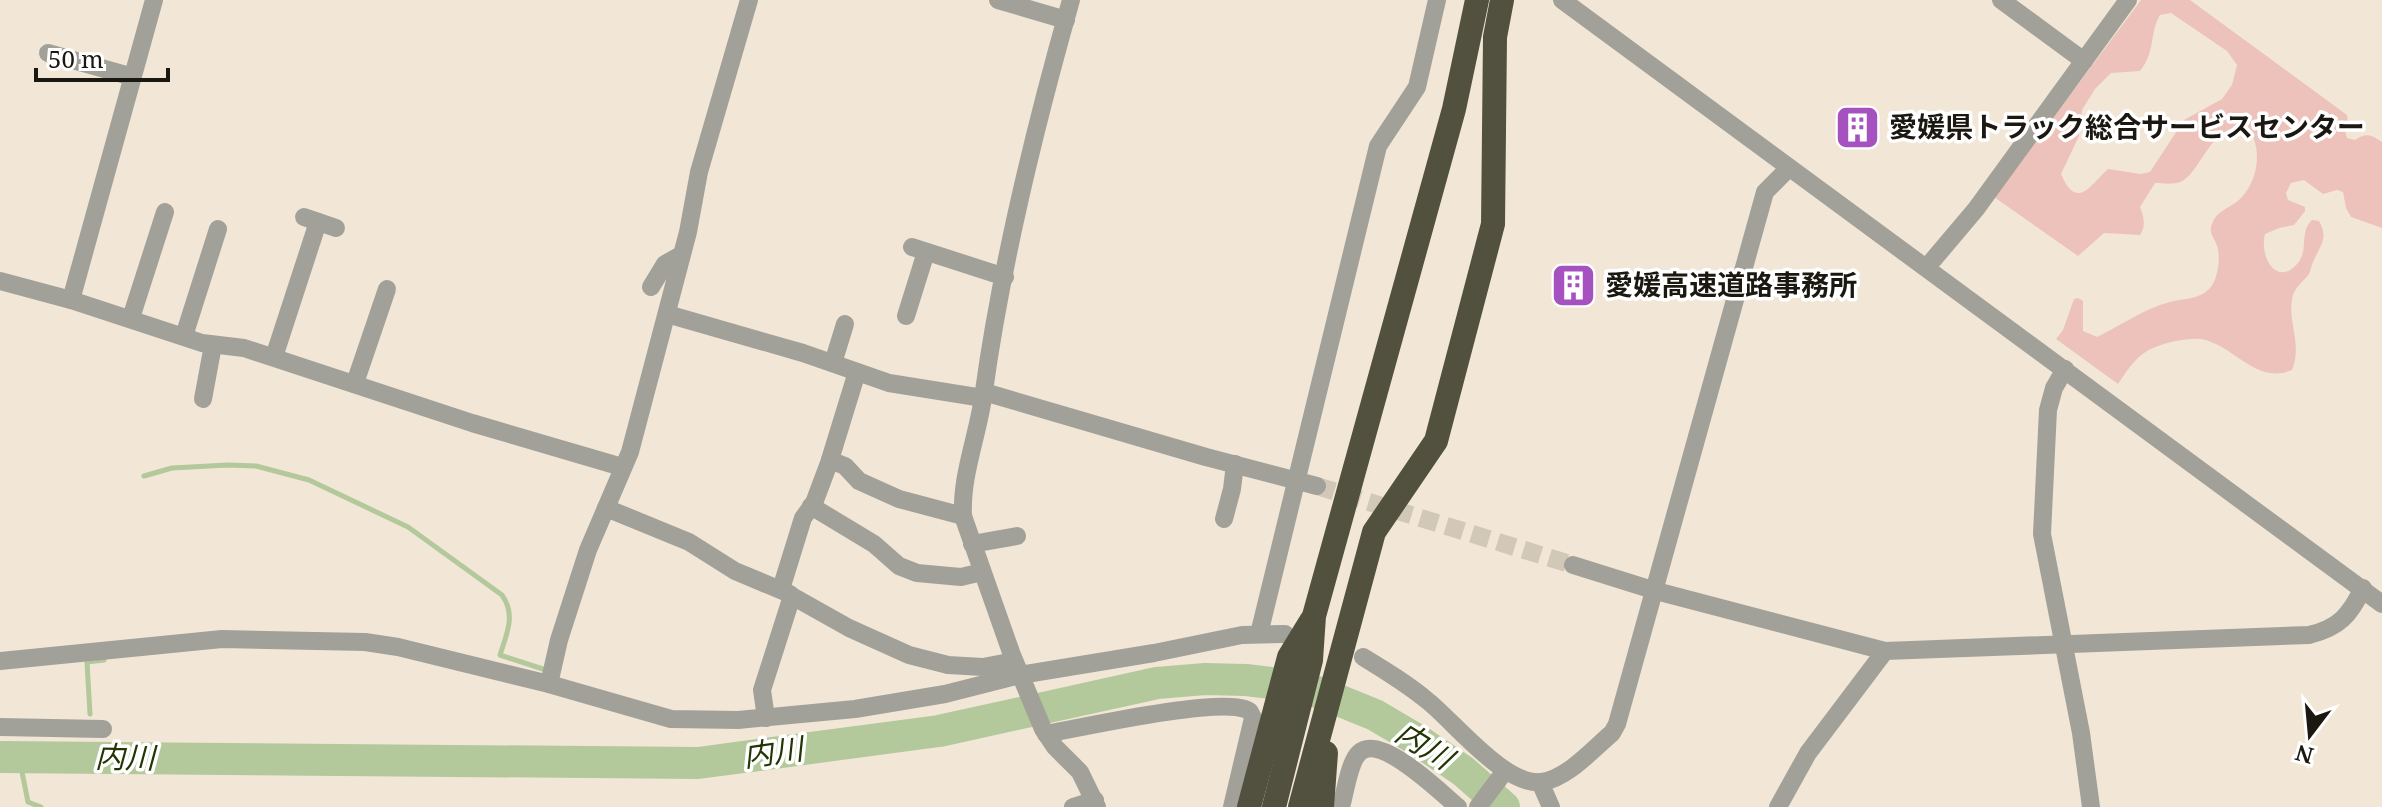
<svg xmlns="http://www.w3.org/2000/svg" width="2382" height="807" viewBox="0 0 2382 807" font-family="'Noto Serif','Noto Sans JP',serif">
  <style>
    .green { fill: #ecc2ba; fill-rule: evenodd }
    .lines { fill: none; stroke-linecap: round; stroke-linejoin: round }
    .stream { stroke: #b3c89b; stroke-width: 5 }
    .river { stroke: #b3c89b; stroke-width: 32 }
    .street-tunnel { stroke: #d2c8b8; stroke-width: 18; stroke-dasharray: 18 9; stroke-linecap: butt }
    .street { stroke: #a2a199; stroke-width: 18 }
    .highway { stroke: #525140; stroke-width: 24 }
    .labels { text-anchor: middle; stroke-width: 7; stroke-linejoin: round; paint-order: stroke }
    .poi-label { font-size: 28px; font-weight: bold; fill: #1b1711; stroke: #fff; text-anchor: start }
    .water-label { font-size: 30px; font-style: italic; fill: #233503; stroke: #fff }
  </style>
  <rect width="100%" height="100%" fill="#f2e7d6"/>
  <path class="green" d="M2141,0H2190L2347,115L2348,124L2345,131L2347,138L2355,140C2366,132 2371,135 2382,142V228L2351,217L2346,208L2343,192L2337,190L2323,194L2304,180L2291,183L2286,193L2288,200L2305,207V211L2294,225L2279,228L2265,234C2259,257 2277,288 2298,263C2309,249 2299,232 2312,220L2319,221C2329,238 2320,246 2313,262C2311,266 2311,270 2309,274C2304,281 2296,286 2293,295C2286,320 2303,343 2292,370C2255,385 2236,346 2201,339C2193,338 2184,340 2176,341C2143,348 2136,357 2118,384L2056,339L2063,330L2074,299L2078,298L2083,301V331L2097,337C2120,326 2145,308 2170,302C2184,298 2199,300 2210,288C2218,279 2221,257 2217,246C2215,238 2208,234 2212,224C2217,210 2229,209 2239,200C2257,183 2263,152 2250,131C2213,114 2202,174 2180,182C2173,185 2162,183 2155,183L2140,207C2144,217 2146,226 2140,235L2104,233L2078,256L1994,197ZM2171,13L2227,51L2237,65L2232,85L2222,99L2184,120L2150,172L2141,174L2108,169C2091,184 2077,212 2061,174L2079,136L2082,110L2095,89L2111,73L2140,71C2156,51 2149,34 2160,15Z"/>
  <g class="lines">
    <g class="stream">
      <path d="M144,476L172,468L228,465L256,466L309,480L408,527L502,595C516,615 507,633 500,655L546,670"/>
      <polyline points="90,714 87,662 104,660"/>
      <polyline points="19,757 28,802 41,807"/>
    </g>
    <polyline class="river" points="0,757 698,763 939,731 1157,683 1205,679 1246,680 1289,685 1321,693 1375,715 1419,741 1463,771 1504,807"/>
    <polyline class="street-tunnel" points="1317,486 1573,565"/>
    <g class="street">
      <polyline points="998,0 1066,20"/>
      <path d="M1071,0C1035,127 1002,260 984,391C979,433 961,473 963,516L1012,655L1043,729L1055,747L1080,772L1097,807"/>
      <polyline points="1562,0 2382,604"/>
      <polyline points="2001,0 2084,61"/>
      <polyline points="48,53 133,77"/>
      <polyline points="304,217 336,228"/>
      <polyline points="912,247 1005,277"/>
      <polyline points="1927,267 1976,209 2128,0"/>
      <polyline points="0,281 71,300 154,0"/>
      <polyline points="651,287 665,264 681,255"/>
      <polyline points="71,300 202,343 244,348 472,423 622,467"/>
      <polyline points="667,314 803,353 889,383 983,398"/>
      <polyline points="906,316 926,252"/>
      <polyline points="131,318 165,212"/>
      <polyline points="184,336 218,229"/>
      <polyline points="274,357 318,222"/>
      <polyline points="833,363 845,324"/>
      <polyline points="2065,369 2054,388 2048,410 2042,534 2081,733 2091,807"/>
      <polyline points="355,383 387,289"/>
      <polyline points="984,392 1206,457 1317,486"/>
      <polyline points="203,399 213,345"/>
      <polyline points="830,460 845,466 859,481 899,499 963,516"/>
      <polyline points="811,506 874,544 899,566 917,573 961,577 982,572"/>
      <polyline points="606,508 689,542 735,571 790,594"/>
      <polyline points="1224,519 1232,489 1235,464"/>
      <polyline points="972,544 1017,536"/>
      <path d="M1573,565L1656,591L1885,651L2309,635C2339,628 2350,615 2363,588"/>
      <polyline points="781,589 803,518 814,503 829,463 857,372"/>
      <polyline points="1259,634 1378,146 1417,87 1437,0"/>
      <path d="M1363,657C1386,671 1409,685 1429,702C1456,724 1506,787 1542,782C1568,778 1593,749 1612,733L1617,724L1765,192L1789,168"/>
      <polyline points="0,661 222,639 365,642 398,647 549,684 671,719 738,720 855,709 945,694 1020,675 1154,653 1242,635 1285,634"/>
      <polyline points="549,684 559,640 588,550 630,452 688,232 699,172 749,0"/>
      <polyline points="766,718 762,690 792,596 849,628 909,655 948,665 983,667 1014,661"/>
      <polyline points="0,727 103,729"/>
      <path d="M1046,734C1084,727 1215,698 1245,709C1251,711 1250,712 1253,718L1232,807"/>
      <polyline points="1540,782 1551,807"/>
      <polyline points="1073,807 1095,800"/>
      <path d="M1341,807C1345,794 1349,762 1359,753C1380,732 1441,793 1458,807"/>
      <polyline points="1478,807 1505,771"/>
      <polyline points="1778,807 1808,753 1885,651"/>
    </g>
    <g class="highway">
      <polyline points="1249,807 1289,657 1311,621"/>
      <polyline points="1274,807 1311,660 1314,616 1454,109 1477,0"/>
      <polyline points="1300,807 1374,532 1436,441 1493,224 1495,37 1502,0"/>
      <polyline points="1322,807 1326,753"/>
    </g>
  </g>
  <defs>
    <symbol id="building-square" viewBox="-11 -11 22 22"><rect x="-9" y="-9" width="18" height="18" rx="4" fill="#a551bf" stroke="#fff"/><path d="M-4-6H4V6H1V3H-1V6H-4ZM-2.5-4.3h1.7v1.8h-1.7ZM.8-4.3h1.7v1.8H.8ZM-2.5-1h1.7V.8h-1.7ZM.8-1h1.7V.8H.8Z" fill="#fff"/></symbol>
  </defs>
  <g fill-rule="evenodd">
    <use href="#building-square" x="1832" y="102" width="51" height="51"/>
    <use href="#building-square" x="1548" y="260" width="51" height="51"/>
  </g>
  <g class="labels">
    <g class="poi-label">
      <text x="1889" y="137">愛媛県トラック総合サービスセンター</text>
      <text x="1605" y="295">愛媛高速道路事務所</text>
    </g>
    <g class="water-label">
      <text transform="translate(1424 746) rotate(32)" y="10">内川</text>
      <text transform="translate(773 753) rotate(-8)" y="10">内川</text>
      <text transform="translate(125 758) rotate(1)" y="10">内川</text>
    </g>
  </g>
  <g transform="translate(2310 735) rotate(196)" stroke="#ffffff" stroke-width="6" paint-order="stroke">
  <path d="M0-6L14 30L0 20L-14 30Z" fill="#1b1711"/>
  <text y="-12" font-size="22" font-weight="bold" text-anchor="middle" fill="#1b1711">N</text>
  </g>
  <path d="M36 68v12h132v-12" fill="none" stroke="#1b1711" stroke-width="4"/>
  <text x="48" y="68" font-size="24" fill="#1b1711" stroke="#ffffff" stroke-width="6" paint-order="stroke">50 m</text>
</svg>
